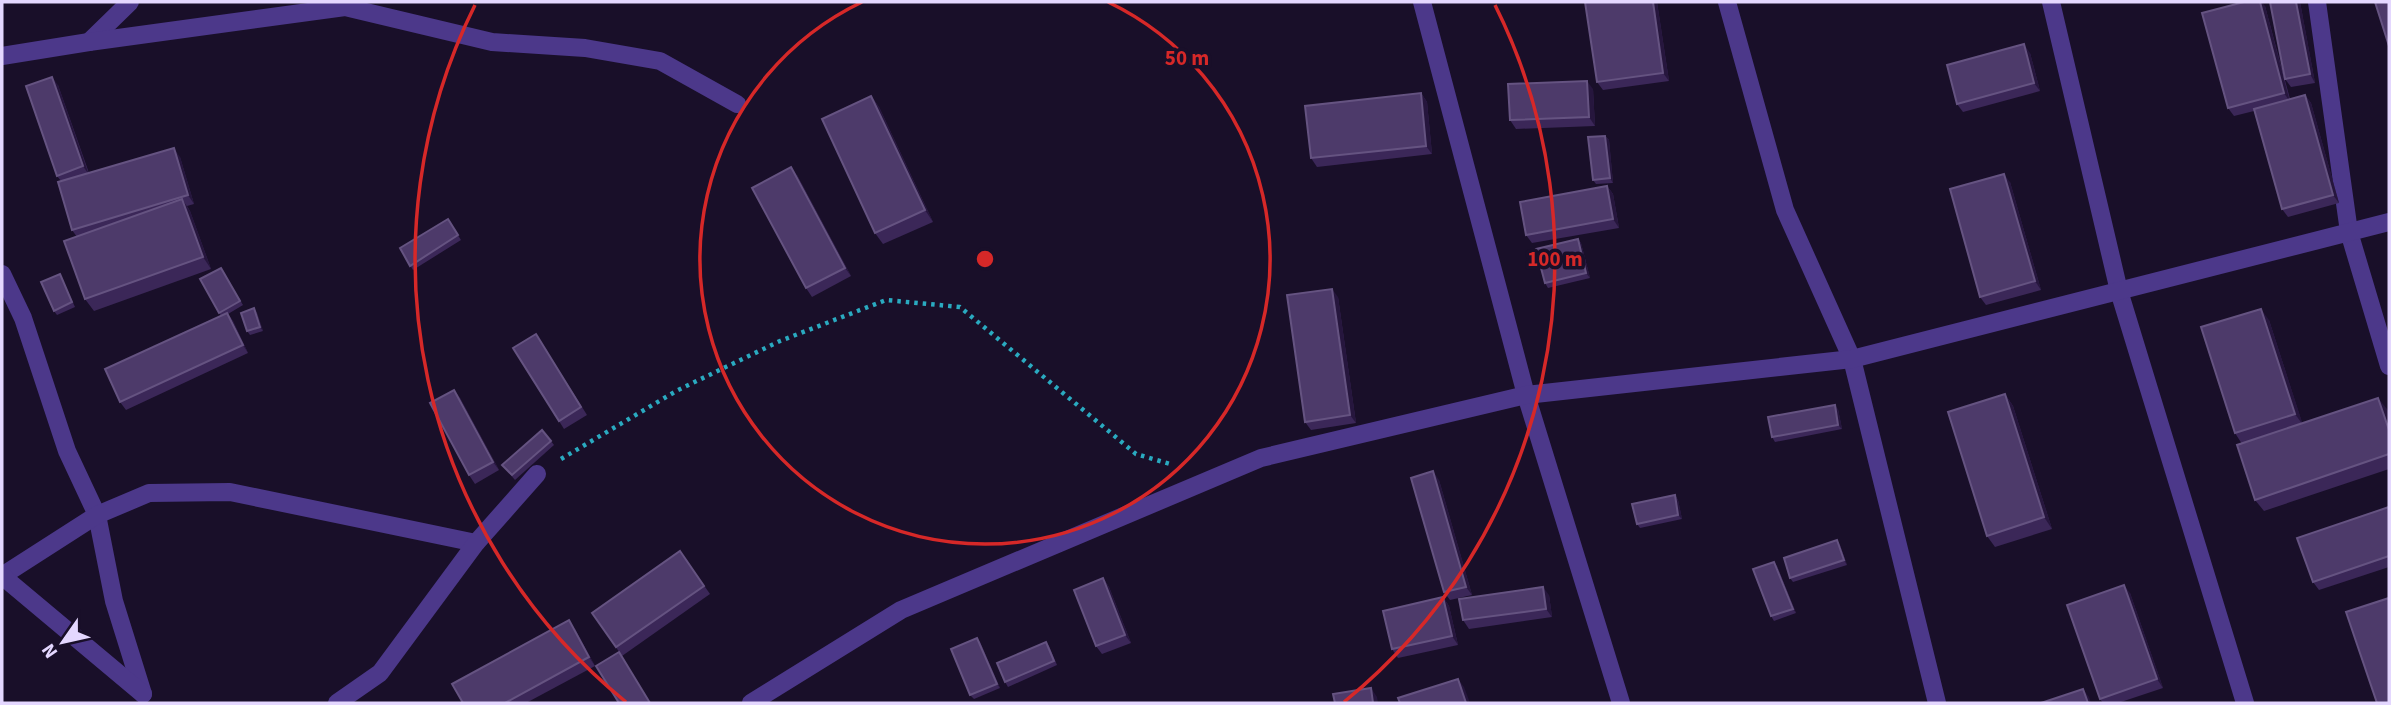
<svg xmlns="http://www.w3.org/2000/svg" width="2391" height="705" viewBox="0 0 2391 705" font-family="'Source Sans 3',sans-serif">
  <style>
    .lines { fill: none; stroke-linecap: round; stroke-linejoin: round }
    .path { stroke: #2aaac0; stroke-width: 4.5; stroke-dasharray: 3.5 5; stroke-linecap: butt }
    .street { stroke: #4c388a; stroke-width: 18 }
    .wall { fill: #3b2758 }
    .shaded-wall { fill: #26163d }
    .building { fill: #4d3a6a; stroke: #655381; stroke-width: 2 }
    .ring { fill: none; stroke: #d62828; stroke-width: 3.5 }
    .centre { fill: #d62828; stroke: #190f29; stroke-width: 3.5 }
    .ring-label { font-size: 21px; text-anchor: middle; font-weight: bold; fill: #d62828; stroke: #190f29; stroke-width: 7; stroke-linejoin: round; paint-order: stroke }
  </style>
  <rect width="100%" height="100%" fill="#190f29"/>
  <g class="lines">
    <polyline class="path" points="561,459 678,390 780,341 886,300 960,307 1136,454 1170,464"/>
    <g class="street">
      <polyline points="1422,2 1526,395 1621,703"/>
      <polyline points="1727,2 1785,210 1852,359 1937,703"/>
      <polyline points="2051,2 2119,291 2245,703"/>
      <polyline points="2317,2 2349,232 2389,366"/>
      <polyline points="89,42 130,2"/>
      <polyline points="2,56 89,42 345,7 492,42 585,48 660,61 737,104"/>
      <polyline points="2,274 23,318 67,451 97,515 114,601 143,694"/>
      <polyline points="2,576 97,515 149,493 230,492 476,543"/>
      <polyline points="2,576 143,694"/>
      <polyline points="337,703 380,673 476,543 537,474"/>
      <polyline points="751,703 901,610 1261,458 1526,395 1852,359 2389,222"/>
    </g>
  </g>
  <g class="wall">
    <polygon points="1657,2 1669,81 1603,90 1597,82"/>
    <polygon points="2270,2 2300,2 2315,83 2291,87 2285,79"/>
    <polygon points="2265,6 2290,99 2305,95 2311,103 2339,203 2288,217 2282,209 2254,111 2234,116 2228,108"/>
    <polygon points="2030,53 2040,91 1963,112 1957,104"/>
    <polygon points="58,85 89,173 180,157 194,204 187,206 190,211 211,269 94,311 85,299 77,237 72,230 61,181 57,176"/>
    <polygon points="1593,89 1595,126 1516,129 1510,120"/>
    <polygon points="1421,93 1427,102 1432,154 1317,167 1311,158"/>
    <polygon points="871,96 879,107 933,222 883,244 875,233"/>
    <polygon points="1605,136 1609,140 1613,183 1596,184 1593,180"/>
    <polygon points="797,175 851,276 812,297 806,288"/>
    <polygon points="2010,182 2041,290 1986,305 1980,297"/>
    <polygon points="1607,186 1613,194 1619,228 1532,243 1526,235"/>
    <polygon points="448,219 461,240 413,270 400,248"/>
    <polygon points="1578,239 1581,243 1590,278 1548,288 1545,283"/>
    <polygon points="221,268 243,305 228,314 233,321 248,353 126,410 120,402 221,316 200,279"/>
    <polygon points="60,274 75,307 57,315 54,311"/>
    <polygon points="1338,297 1356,423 1311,430 1305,422"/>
    <polygon points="254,308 257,313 263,331 250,335 247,331"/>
    <polygon points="2269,320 2302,423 2387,409 2389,417 2389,469 2264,511 2255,500 2242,444 2235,433"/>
    <polygon points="536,334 587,415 564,429 559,421"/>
    <polygon points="454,390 460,398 499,470 475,484 469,475"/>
    <polygon points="2005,394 2013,406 2052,529 1995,547 1987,536"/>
    <polygon points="1838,409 1842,429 1775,442 1772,437"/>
    <polygon points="551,441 554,445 515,480 502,465"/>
    <polygon points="1439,480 1472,595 1450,600 1444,592"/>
    <polygon points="1675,495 1678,500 1682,519 1640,528 1637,524"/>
    <polygon points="2389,507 2389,567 2319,590 2313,582"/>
    <polygon points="1837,540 1840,545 1847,565 1793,582 1790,578"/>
    <polygon points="680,551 710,594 622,656 592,613"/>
    <polygon points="1774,562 1777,566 1796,613 1774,621 1771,616"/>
    <polygon points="1103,578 1109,587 1131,643 1102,654 1096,646"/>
    <polygon points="2130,593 2163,688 2118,703 2103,703 2100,699"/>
    <polygon points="1549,595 1552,617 1469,629 1463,620"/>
    <polygon points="1443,597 1449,606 1458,645 1398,658 1392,649"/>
    <polygon points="575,629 595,666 526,703 463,703"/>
    <polygon points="977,638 980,642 1000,688 974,699 970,695"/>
    <polygon points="1046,642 1049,646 1057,665 1008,687 1005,682"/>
  </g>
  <g class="shaded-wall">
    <polygon points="1653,2 1657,2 1669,81 1663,73"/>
    <polygon points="2260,2 2262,2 2265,6 2290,102 2284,93"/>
    <polygon points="2296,2 2300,2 2315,83 2310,74"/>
    <polygon points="2024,44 2030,53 2040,91 2034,83"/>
    <polygon points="52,77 58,85 89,175 83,166"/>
    <polygon points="1587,81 1593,89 1595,126 1589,117"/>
    <polygon points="1421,93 1427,102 1432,154 1426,146"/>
    <polygon points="2305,95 2311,103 2339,203 2333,195"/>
    <polygon points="871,96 879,107 933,222 925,210"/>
    <polygon points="1605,136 1609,140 1613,183 1610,178"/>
    <polygon points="174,148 180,157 194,204 188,195"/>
    <polygon points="791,167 797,175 851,276 845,268"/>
    <polygon points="2004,174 2010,182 2041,290 2035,281"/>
    <polygon points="1607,186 1613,194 1619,228 1613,219"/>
    <polygon points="182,199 190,211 211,269 203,257"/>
    <polygon points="1578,239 1581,243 1590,278 1586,273"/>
    <polygon points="1332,289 1338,297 1356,423 1350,415"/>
    <polygon points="254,308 257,313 263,331 260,327"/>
    <polygon points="2261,309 2269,320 2303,425 2295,414"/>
    <polygon points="227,313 233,321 248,353 243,345"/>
    <polygon points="454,390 460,398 499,470 493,462"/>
    <polygon points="2005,394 2013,406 2052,529 2044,517"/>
    <polygon points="2378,398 2387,409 2389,417 2389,430"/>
    <polygon points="1835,405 1838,409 1842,429 1838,425"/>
    <polygon points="1433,471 1439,480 1472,595 1466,587"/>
    <polygon points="1675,495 1678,500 1682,519 1678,515"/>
    <polygon points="1837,540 1840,545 1847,565 1844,560"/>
    <polygon points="1774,562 1777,566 1796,613 1793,609"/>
    <polygon points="1103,578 1109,587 1131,643 1125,635"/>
    <polygon points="2124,585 2130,593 2163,688 2157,679"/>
    <polygon points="1543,587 1549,595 1552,617 1546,609"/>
    <polygon points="1443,597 1449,606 1458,645 1452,636"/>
    <polygon points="569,620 575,629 595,666 589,657"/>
    <polygon points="977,638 980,642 1000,688 997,684"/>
    <polygon points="1458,679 1464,687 1470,703 1466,703"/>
    <polygon points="1371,688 1377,697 1378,703 1373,703"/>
    <polygon points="2083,689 2089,697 2091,703 2088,703"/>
  </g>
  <g class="building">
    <polygon points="1585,2 1653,2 1663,73 1597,82"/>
    <polygon points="2244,2 2260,2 2284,93 2228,108 2202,13"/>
    <polygon points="2270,2 2296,2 2310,74 2285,79"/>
    <polygon points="2375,2 2389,2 2389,46"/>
    <polygon points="2024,44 2034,83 1957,104 1947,65"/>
    <polygon points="52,77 83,166 57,176 26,86"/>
    <polygon points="1587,81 1589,117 1510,120 1508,84"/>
    <polygon points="1421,93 1426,146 1311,158 1305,106"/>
    <polygon points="2305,95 2333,195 2282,209 2254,109"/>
    <polygon points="871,96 925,210 875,233 822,119"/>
    <polygon points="1605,136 1610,178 1593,180 1588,137"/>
    <polygon points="174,148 188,195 72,230 58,182"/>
    <polygon points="791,167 845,268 806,288 752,188"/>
    <polygon points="2004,174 2035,281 1980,297 1950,189"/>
    <polygon points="1607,186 1613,219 1526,235 1520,202"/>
    <polygon points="182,199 203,257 85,299 64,241"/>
    <polygon points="448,219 458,235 410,266 400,248"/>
    <polygon points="1578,239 1586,273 1545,283 1536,249"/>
    <polygon points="221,268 240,301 219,313 200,279"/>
    <polygon points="60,274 72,302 54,311 41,282"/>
    <polygon points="1332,289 1350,415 1305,422 1287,295"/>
    <polygon points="254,308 260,327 247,331 241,313"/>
    <polygon points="2261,309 2295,414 2235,433 2201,327"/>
    <polygon points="227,313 243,345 120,402 105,369"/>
    <polygon points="536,334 581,407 559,421 513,348"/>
    <polygon points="454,390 493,462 469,475 430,403"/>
    <polygon points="2005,394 2044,517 1987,536 1948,412"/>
    <polygon points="2378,398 2389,430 2389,454 2255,500 2237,445"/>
    <polygon points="1835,405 1838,425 1772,437 1768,417"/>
    <polygon points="542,430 551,441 512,475 502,465"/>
    <polygon points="1433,471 1466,587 1444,592 1411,478"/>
    <polygon points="1675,495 1678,515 1637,524 1632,504"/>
    <polygon points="2389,507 2389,556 2313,582 2297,538"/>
    <polygon points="1837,540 1844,560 1790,578 1784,558"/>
    <polygon points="680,551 704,586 616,647 592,613"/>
    <polygon points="1774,562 1793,609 1771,616 1753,569"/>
    <polygon points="1103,578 1125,635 1096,646 1074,590"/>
    <polygon points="2124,585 2157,679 2100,699 2067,605"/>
    <polygon points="1543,587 1546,609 1463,620 1459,599"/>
    <polygon points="1443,597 1452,636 1392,649 1383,611"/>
    <polygon points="2389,598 2389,703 2377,703 2346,612"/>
    <polygon points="569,620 589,657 505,703 463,703 452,684"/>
    <polygon points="977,638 997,684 970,695 951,649"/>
    <polygon points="1046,642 1054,661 1005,682 997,663"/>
    <polygon points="619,652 650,703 619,703 596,666"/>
    <polygon points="1458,679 1466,703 1400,703 1398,698"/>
    <polygon points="1371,688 1373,703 1335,703 1333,694"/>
    <polygon points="2083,689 2088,703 2041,703"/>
  </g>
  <g class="ring">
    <path d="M1108 2A285 285 0 1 1 862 2"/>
    <path d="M626 702A570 570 0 0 1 475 5M1495 5A570 570 0 0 1 1344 702"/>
  </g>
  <circle cx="985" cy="259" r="10" class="centre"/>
  <g class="ring-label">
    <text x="1187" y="65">50 m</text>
    <text x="1555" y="266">100 m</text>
  </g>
  <rect width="2391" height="705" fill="none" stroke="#e4d7ff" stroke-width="7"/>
  <g transform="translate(63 642) rotate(236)" stroke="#190f29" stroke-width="5" paint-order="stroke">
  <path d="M0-5L12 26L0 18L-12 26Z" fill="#e4d7ff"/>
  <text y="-10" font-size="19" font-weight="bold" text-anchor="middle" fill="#e4d7ff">N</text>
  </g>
</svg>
